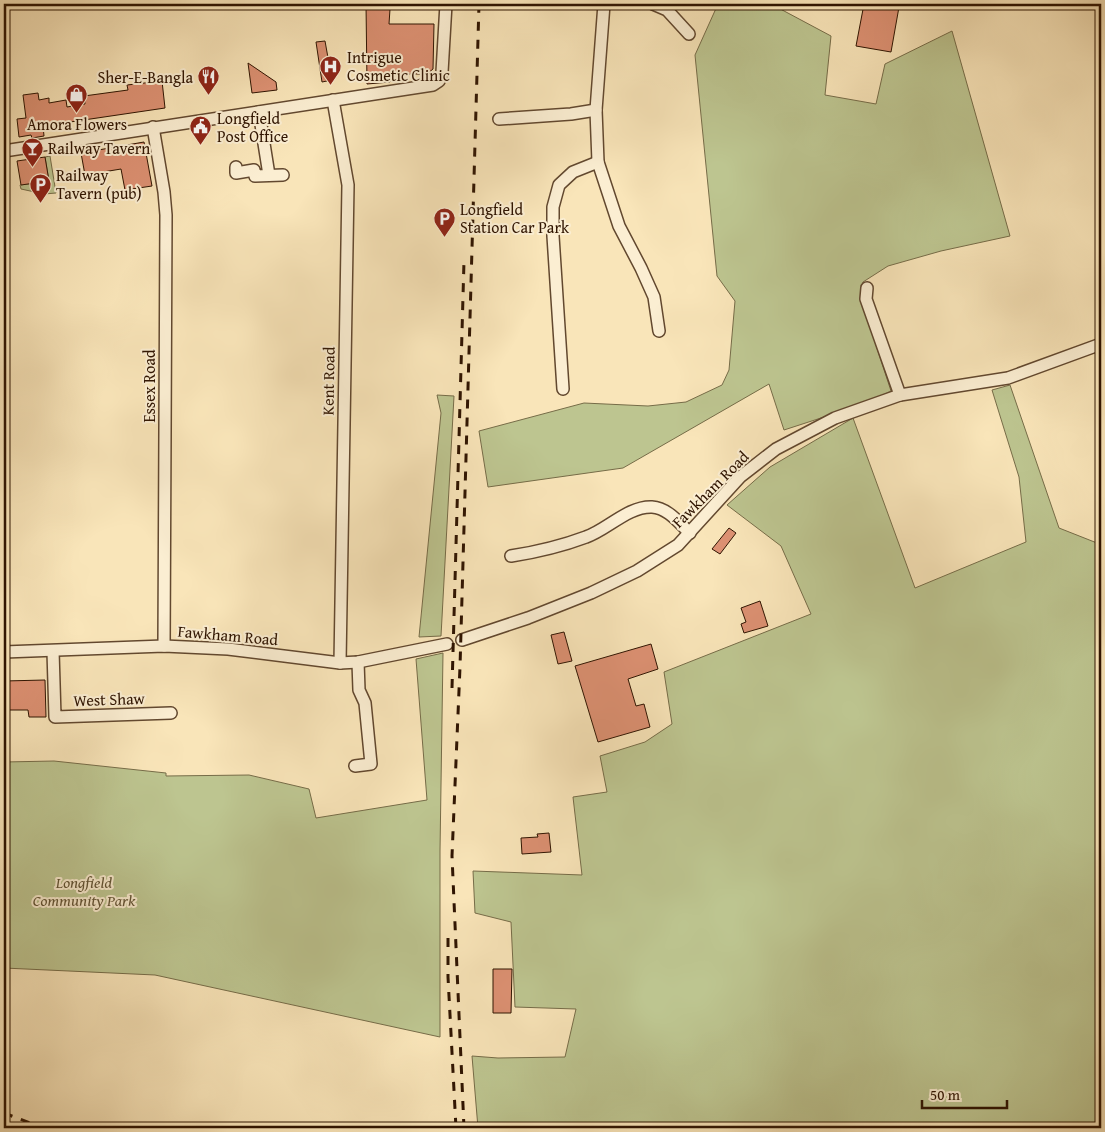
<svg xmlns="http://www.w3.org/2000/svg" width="1105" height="1132" viewBox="0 0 1105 1132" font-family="'Gentium Book Plus',serif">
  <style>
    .green { fill: #bdc590; stroke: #766c48 }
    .building { fill: #dd9173; stroke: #2f1401 }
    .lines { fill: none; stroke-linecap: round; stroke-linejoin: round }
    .minor-casing { stroke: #62482f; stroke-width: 14 }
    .minor { stroke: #fbeed2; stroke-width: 11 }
    .rail { stroke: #2f1401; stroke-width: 3; stroke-dasharray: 9 9; stroke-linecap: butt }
    .labels { text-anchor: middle; stroke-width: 4; stroke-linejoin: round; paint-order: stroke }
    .poi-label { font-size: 16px; fill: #2f1401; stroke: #fbeed2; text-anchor: start }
    .street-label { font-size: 16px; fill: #2f1401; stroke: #fbeed2 }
    .park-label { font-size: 16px; font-style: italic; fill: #615233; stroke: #fbeed2 }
  </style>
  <rect width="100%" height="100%" fill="#f9e5b9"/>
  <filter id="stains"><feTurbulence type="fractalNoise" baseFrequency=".004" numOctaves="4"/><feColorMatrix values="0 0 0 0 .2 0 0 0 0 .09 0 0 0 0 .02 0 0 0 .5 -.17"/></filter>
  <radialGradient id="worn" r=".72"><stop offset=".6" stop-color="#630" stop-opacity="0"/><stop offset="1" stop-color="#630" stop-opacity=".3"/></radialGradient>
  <g class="green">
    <polygon points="718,4 771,4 831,36 825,95 876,104 885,64 952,31 1010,236 941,251 888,266 863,282 861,299 891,391 867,403 784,430 769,384 623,468 488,487 479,431 584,403 648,406 686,402 722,385 729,370 735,301 717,276 695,55"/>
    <polygon points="50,156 56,193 44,194 21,189 20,185 49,181 45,157"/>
    <polygon points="1010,385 1059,528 1097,543 1101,543 1101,1128 478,1128 472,1056 498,1058 565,1057 576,1009 515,1007 511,922 475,913 473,871 582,875 573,797 607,792 600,756 645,742 672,724 664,672 811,614 781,546 727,505 770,467 853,418 915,588 1026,542 1019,477 992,390"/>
    <polygon points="437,395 454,396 441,636 419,637 441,413"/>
    <polygon points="443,653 440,851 440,1037 155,975 4,968 4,762 54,761 166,773 166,776 249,775 309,789 316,818 427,800 416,659"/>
  </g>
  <g class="building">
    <polygon points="366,4 384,4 384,8 390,9 389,24 434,24 433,69 427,74 390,74 390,82 367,84"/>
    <polygon points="864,4 890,4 889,6 899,7 891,52 856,46"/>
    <polygon points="325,41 332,80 322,82 316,42"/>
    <polygon points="248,63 276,82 277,90 252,93"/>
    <polygon points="162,81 165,108 43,126 44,136 32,138 31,135 19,137 17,119 26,118 23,95 38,93 39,100 49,98 49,103 66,100 67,107 85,104 84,96 128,90 127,85"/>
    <polygon points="144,142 152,186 125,190 121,169 85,175 81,153"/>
    <polygon points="45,157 49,181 21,185 17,161"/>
    <polygon points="729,528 736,533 720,554 712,549"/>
    <polygon points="760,601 768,626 744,633 741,624 746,622 741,608"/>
    <polygon points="564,632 572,661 558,664 551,635"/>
    <polygon points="651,644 658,669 628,679 636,706 644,704 650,727 598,742 575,666"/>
    <polygon points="45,680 46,717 29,717 28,710 4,710 4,681"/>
    <polygon points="549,833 551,852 522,854 521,838 538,837 537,834"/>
    <polygon points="493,969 512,969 511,1013 493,1013"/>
  </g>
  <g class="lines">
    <defs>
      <g id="minor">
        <polyline points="604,4 596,110 598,162 619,226 641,268 654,297 659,331"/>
        <polyline points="653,4 667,10 689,34"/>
        <polyline points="333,100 348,185 340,663"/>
        <polyline points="259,112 269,175"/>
        <polyline points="499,119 571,114 596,110"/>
        <polyline points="153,127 164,192 166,215 164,646"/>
        <polyline points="4,151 433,85 439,81 442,72 446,4"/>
        <polyline points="236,167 236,173 254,170 255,176 283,175"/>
        <polyline points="867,288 866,299 900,395"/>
        <polyline points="563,389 553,236 553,207 559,185 573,172 598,162"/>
        <path d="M511,556C537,552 562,546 586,537C607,530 628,506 652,507C668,508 679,523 690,533"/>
        <polyline points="462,640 528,618 591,593 637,571 678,545 740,477 776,449 835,418 900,395 1008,378 1101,344"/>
        <polyline points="53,651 55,717 171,713"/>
        <polyline points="4,652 164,646 228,649 340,663 358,662 447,644"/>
        <polyline points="355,766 371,764 365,703 359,690 358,662"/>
      </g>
    </defs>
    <use href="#minor" class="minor-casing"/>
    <use href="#minor" class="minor"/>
    <g class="rail">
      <polyline points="452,688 464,261"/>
      <polyline points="448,938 448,977 456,1128"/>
      <polyline points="4,1113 43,1128"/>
      <polyline points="464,1128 452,856 460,667 479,4"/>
    </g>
  </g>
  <defs>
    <symbol id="hospital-pin" viewBox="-11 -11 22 30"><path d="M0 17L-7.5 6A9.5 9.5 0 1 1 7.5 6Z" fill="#8f2418" stroke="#fbeed2"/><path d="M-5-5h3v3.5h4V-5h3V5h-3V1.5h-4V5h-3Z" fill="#fff"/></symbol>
    <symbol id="restaurant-pin" viewBox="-11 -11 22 30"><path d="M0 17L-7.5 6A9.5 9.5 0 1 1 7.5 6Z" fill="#8f2418" stroke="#fbeed2"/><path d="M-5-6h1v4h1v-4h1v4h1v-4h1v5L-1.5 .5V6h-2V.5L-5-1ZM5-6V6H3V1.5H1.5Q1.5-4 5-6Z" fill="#fff"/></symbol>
    <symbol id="shop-pin" viewBox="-11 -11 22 30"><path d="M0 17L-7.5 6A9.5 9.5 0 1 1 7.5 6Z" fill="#8f2418" stroke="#fbeed2"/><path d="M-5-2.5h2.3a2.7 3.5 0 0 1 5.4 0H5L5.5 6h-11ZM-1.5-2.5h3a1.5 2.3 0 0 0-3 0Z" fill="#fff"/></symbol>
    <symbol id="civic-pin" viewBox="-11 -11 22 30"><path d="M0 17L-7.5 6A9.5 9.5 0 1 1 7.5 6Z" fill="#8f2418" stroke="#fbeed2"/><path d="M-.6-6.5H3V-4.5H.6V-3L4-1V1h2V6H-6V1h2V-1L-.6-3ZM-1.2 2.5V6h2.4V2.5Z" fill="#fff"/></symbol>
    <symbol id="bar-pin" viewBox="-11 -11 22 30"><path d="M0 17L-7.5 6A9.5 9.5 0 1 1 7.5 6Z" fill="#8f2418" stroke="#fbeed2"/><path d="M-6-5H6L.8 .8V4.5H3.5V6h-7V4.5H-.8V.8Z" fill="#fff"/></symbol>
    <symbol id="parking-pin" viewBox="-11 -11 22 30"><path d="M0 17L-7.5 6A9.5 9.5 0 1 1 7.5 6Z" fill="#8f2418" stroke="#fbeed2"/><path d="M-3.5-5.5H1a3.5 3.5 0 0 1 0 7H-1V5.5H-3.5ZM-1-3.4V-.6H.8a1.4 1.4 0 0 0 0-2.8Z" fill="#fff"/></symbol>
  </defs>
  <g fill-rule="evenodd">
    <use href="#hospital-pin" x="318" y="54" width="25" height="34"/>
    <use href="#restaurant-pin" x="196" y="64" width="25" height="34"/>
    <use href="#shop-pin" x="64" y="82" width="25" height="34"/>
    <use href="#civic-pin" x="188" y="114" width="25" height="34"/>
    <use href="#bar-pin" x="20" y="136" width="25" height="34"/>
    <use href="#parking-pin" x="28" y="172" width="25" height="34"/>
    <use href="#parking-pin" x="432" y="206" width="25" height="34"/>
  </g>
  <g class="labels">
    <g class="poi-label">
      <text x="347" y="63">Intrigue<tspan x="347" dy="18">Cosmetic Clinic</tspan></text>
      <text x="193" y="83" text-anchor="end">Sher-E-Bangla</text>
      <text x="217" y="124">Longfield<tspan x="217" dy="18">Post Office</tspan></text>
      <text x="77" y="130" text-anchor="middle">Amora Flowers</text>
      <text x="48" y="154">Railway Tavern</text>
      <text x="56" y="181">Railway<tspan x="56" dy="18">Tavern (pub)</tspan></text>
      <text x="460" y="215">Longfield<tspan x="460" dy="18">Station Car Park</tspan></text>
    </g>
    <g class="street-label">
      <text transform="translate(328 381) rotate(-89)" y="6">Kent Road</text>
      <text transform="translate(149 386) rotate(-90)" y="6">Essex Road</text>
      <text transform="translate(710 489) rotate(-45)" y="6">Fawkham Road</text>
      <text transform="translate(228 635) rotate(5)" y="6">Fawkham Road</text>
      <text transform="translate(109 699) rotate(-2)" y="6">West Shaw</text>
    </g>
    <g class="park-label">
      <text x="84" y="888">Longfield<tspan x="84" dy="18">Community Park</tspan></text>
    </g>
  </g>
  <rect width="1105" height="1132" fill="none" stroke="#f9e5b9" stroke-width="20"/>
  <rect x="5" y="5" width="1095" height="1122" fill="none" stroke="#2f1401" stroke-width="2.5"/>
  <rect x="10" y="10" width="1085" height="1112" fill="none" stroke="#2f1401"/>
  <path d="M922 1100v8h85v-8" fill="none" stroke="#2f1401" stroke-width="2.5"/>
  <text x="930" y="1100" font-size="15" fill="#2f1401" stroke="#fbeed2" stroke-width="4" paint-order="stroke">50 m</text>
  <rect width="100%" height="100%" filter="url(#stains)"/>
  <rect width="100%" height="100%" fill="url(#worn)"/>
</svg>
